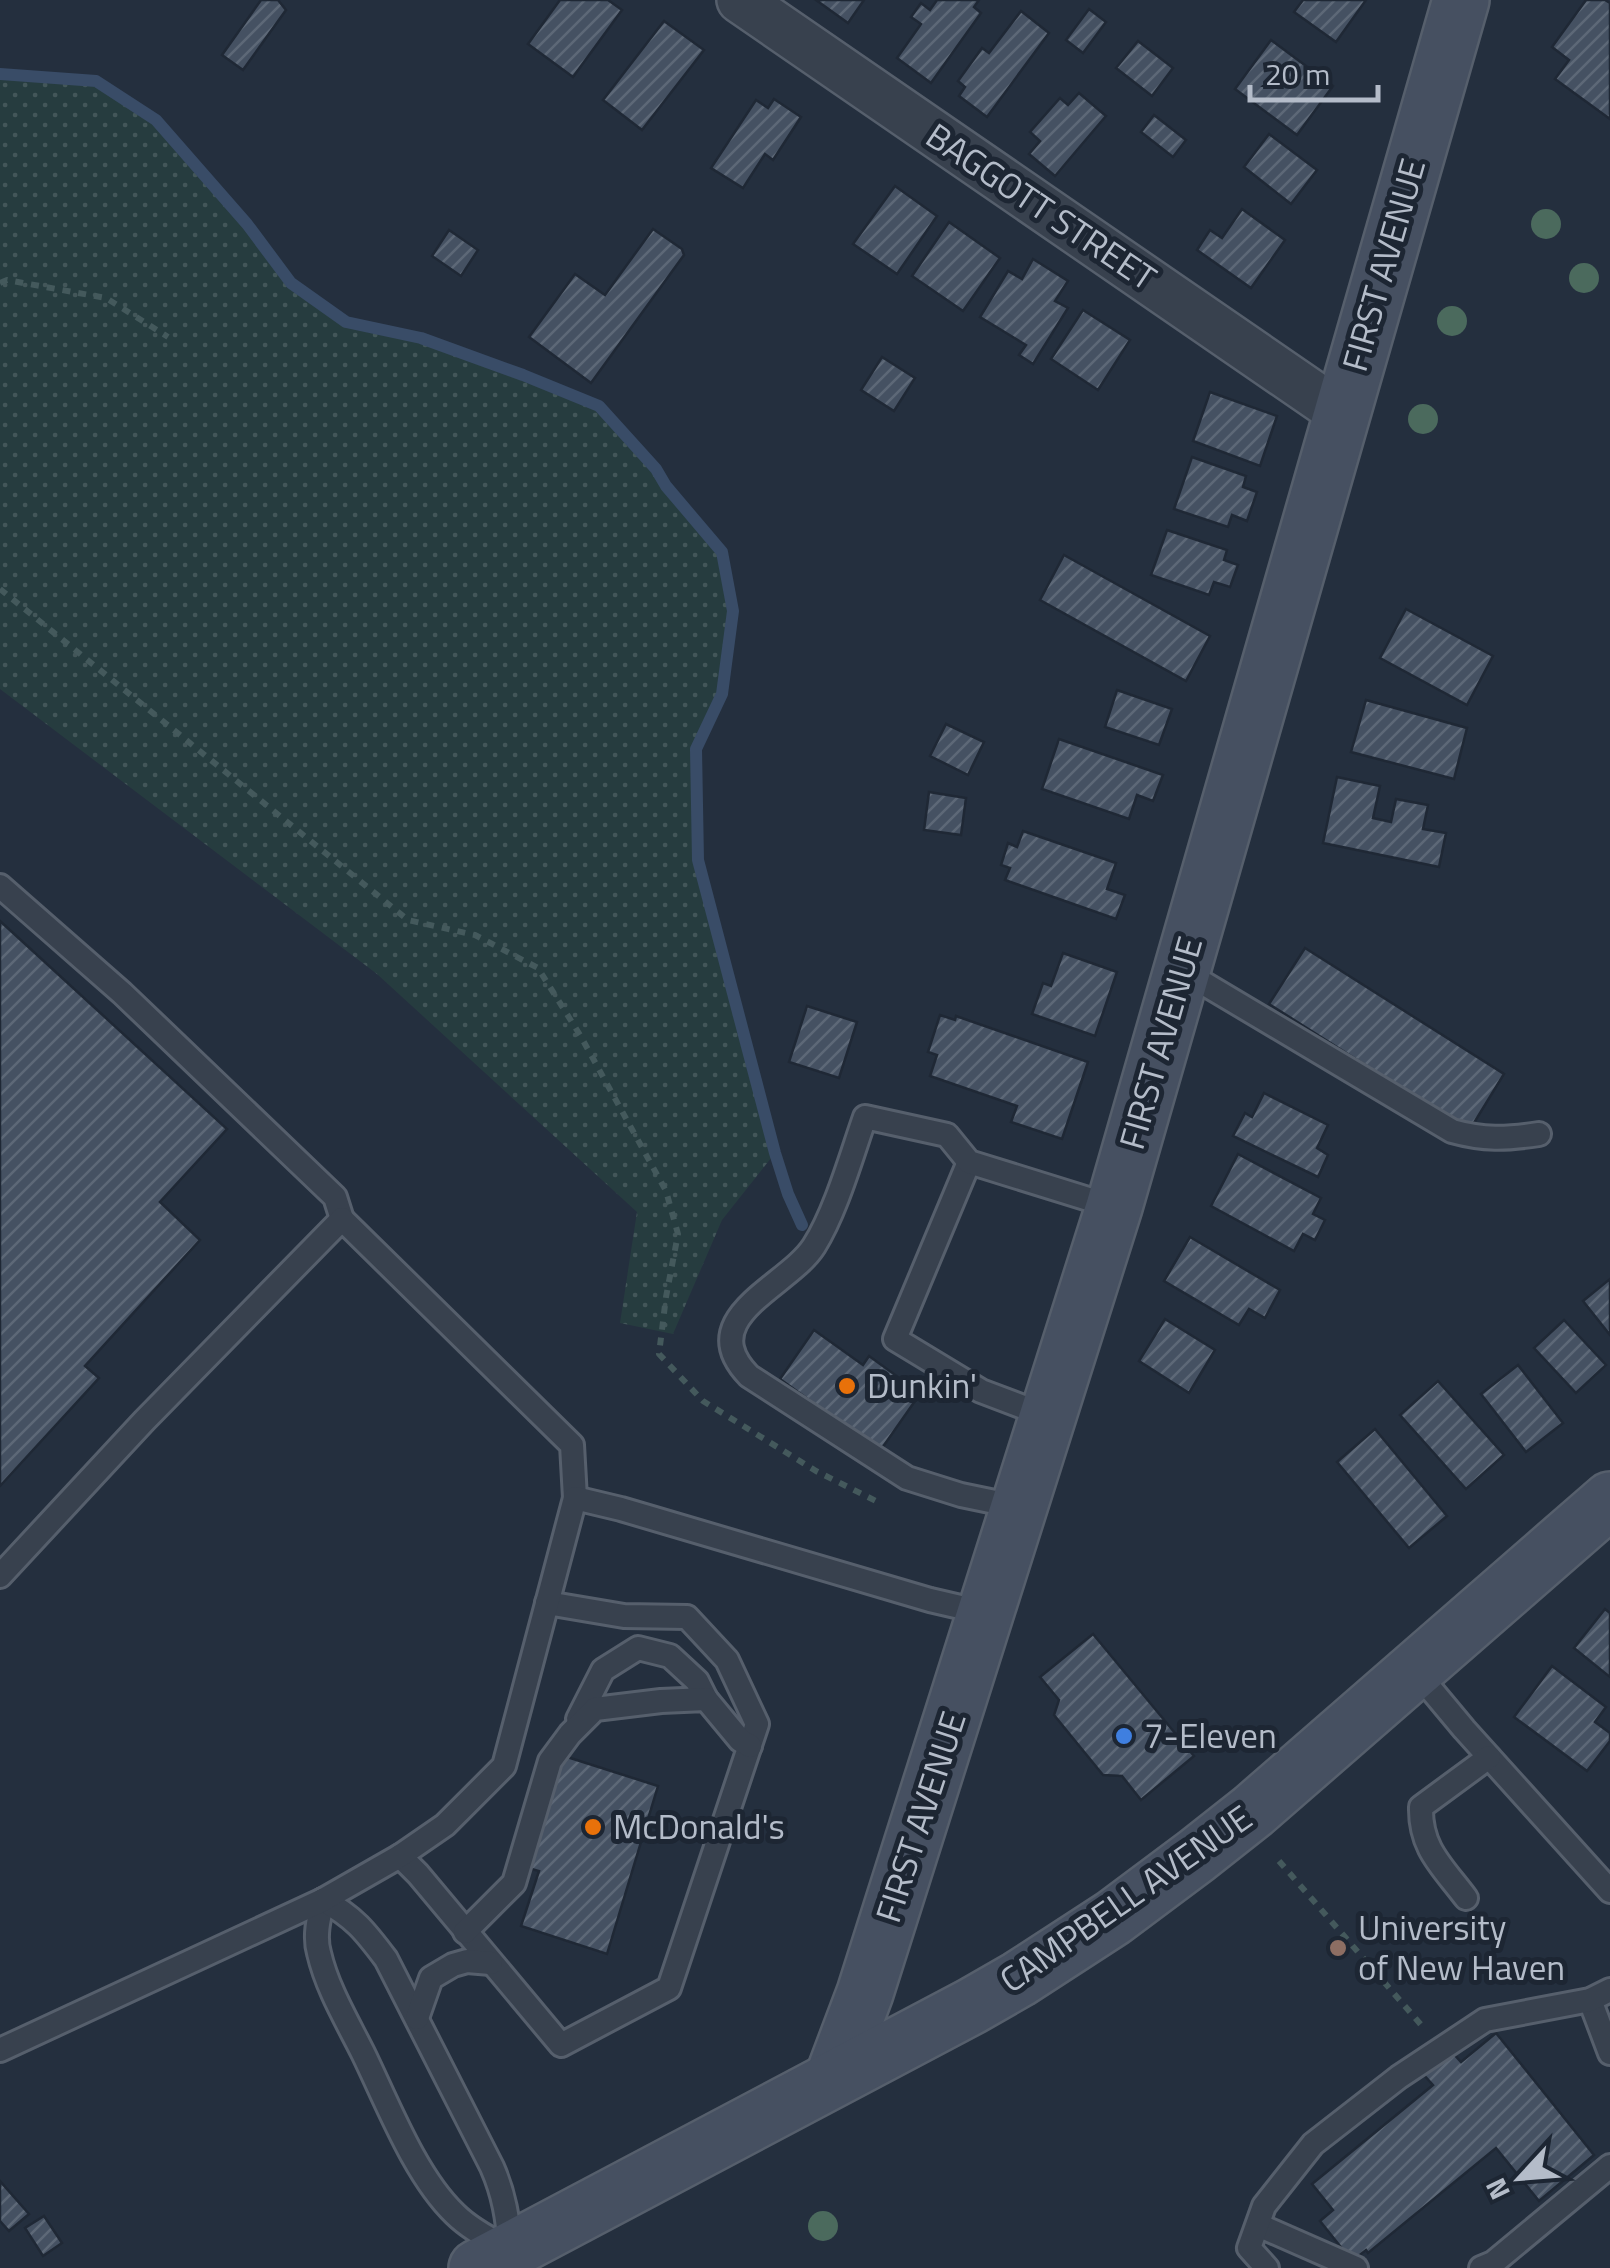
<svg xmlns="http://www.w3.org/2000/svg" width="1610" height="2268" viewBox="0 0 1610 2268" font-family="'Titillium Web',sans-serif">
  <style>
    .park { fill: url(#park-dots) }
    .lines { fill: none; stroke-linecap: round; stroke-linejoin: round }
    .stream { stroke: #394c67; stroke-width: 12 }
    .building { fill: url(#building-hatch); stroke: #1f2835; stroke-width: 2.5 }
    .service-casing { stroke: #565f6c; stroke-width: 28 }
    .minor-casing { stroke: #565f6c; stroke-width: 50 }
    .secondary-casing { stroke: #565f6c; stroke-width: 60 }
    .path { stroke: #44595c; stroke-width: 6; stroke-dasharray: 8 8; stroke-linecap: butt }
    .service { stroke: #38414e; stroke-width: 22 }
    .minor { stroke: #38414e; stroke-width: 45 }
    .secondary { stroke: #465061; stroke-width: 55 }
    .tree { fill: #4b6a5d }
    .food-dot { fill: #e8710a; stroke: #1d2633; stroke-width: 4 }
    .shop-dot { fill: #3f7fe0; stroke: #1d2633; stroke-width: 4 }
    .education-dot { fill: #8d6e63; stroke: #1d2633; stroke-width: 4 }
    .labels { text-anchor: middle; stroke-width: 10; stroke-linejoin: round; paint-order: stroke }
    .street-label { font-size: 35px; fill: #b4bcc9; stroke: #1d2633 }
    .poi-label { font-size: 35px; fill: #b4bcc9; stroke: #1d2633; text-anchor: start }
  </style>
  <defs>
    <pattern id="park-dots" width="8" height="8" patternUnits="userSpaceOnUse" patternTransform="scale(2.5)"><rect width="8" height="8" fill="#263c3f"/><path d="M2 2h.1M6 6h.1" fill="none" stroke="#435659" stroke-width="1.8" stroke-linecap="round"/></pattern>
    <pattern id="building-hatch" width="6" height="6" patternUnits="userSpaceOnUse" patternTransform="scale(2.5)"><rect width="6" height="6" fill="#455162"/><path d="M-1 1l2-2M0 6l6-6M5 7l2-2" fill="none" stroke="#5d6877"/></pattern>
  </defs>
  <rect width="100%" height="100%" fill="#242f3e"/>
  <polygon class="park" points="0,74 96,81 156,120 247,224 291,283 345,322 421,338 523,375 599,406 656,469 722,552 733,611 722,694 696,749 698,860 775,1153 722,1220 673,1334 620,1323 637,1212 377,974 0,689"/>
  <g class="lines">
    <polyline class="stream" points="0,74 96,81 156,120 247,224 291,283 346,322 421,338 523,375 599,406 656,469 666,486 722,552 733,611 722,694 696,749 698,860 775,1153 788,1194 802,1225"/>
  </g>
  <g class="building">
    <polygon points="261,0 278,0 286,10 243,70 222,55"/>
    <polygon points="560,0 608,0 622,10 573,77 528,44"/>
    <polygon points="816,0 864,0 848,23"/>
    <polygon points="937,0 979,0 974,7 981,13 931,83 897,58 921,24 911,17 921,3 930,10"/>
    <polygon points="1303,0 1366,0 1336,42 1294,12"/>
    <polygon points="1586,0 1605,0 1610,3 1610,119 1555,79 1569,60 1552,47"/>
    <polygon points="1089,9 1106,22 1083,53 1066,40"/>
    <polygon points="1021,11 1049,33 987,117 959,96 965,87 958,81 982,48 989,53"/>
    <polygon points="664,21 704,50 642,130 603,100"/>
    <polygon points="1271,40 1333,86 1297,135 1235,89"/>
    <polygon points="1138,41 1173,68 1152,96 1116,68"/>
    <polygon points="1079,93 1106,116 1055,176 1029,154 1040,141 1030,132 1060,98 1068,105"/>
    <polygon points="774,99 801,117 773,160 765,154 743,188 711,168 756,100 768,108"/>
    <polygon points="1154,115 1186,140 1173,157 1141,132"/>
    <polygon points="1269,134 1317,170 1291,204 1244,167"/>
    <polygon points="895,186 937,216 897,274 853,244"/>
    <polygon points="1242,209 1285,240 1251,288 1197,250 1210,230 1222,238"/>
    <polygon points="949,222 1000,258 963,311 912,276"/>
    <polygon points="653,229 682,249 684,255 591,383 529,337 575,274 605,295"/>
    <polygon points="449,230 478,250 461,276 432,256"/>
    <polygon points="1033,259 1068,281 1055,301 1068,308 1033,364 1019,355 1026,345 980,317 1008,271 1022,279"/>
    <polygon points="1083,310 1130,340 1098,390 1051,359"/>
    <polygon points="882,357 915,378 894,411 861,390"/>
    <polygon points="1210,392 1277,416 1260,466 1193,441"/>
    <polygon points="1192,457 1246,476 1243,487 1257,492 1247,521 1232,515 1228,527 1174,509"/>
    <polygon points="1167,530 1227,550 1224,560 1238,565 1230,587 1214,582 1209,595 1151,575"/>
    <polygon points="1064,555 1210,636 1186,681 1040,600"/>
    <polygon points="1406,609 1493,656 1467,705 1380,658"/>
    <polygon points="1117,690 1172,709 1159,745 1105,727"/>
    <polygon points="1366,700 1467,728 1454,779 1351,752"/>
    <polygon points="946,724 984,742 968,775 930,756"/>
    <polygon points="1059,739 1163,775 1153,801 1137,795 1129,819 1042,789"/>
    <polygon points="1337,777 1380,786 1373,818 1391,822 1396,799 1428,805 1423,829 1446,833 1439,867 1323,843"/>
    <polygon points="929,792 966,798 961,835 924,830"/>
    <polygon points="1023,831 1116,863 1107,889 1125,895 1116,919 1005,880 1010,868 1001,865 1008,843 1017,847"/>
    <polygon points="0,921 227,1129 160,1202 200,1240 85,1366 99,1378 0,1486"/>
    <polygon points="1305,948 1504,1074 1469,1131 1269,1004"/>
    <polygon points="1063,953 1117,972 1095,1036 1032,1014 1043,983 1051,986"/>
    <polygon points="807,1006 857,1022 839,1078 789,1062"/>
    <polygon points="940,1015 955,1020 956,1016 1088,1062 1062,1139 1011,1122 1017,1106 930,1076 937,1055 928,1052"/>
    <polygon points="1264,1093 1328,1125 1317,1148 1328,1155 1318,1177 1233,1136 1245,1113 1252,1117"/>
    <polygon points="1238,1154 1321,1198 1313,1214 1325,1220 1315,1240 1303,1234 1294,1251 1211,1206"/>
    <polygon points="1190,1237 1280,1290 1265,1318 1249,1309 1239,1325 1164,1281"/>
    <polygon points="1610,1279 1610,1335 1583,1301"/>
    <polygon points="1165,1319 1215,1350 1189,1393 1139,1361"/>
    <polygon points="1564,1320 1606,1365 1576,1393 1534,1348"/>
    <polygon points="814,1330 863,1365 869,1356 905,1382 900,1390 915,1401 880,1451 780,1379"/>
    <polygon points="1518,1365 1563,1423 1526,1452 1481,1394"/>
    <polygon points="1438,1381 1504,1455 1466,1489 1400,1415"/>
    <polygon points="1375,1429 1447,1516 1409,1548 1337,1462"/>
    <polygon points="1605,1609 1610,1613 1610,1677 1574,1648"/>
    <polygon points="1093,1634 1194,1756 1141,1800 1122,1776 1103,1775 1054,1715 1059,1700 1040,1677"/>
    <polygon points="1552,1666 1606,1707 1595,1722 1610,1733 1610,1741 1587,1771 1514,1717"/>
    <polygon points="564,1756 658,1786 607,1954 521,1926 539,1871 528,1868"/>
    <polygon points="1496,2033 1594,2155 1539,2201 1496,2148 1368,2253 1366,2250 1352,2261 1320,2221 1333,2210 1312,2184 1433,2085 1423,2074 1451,2051 1461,2062"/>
    <polygon points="0,2181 29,2214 9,2231 0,2221"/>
    <polygon points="44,2216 62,2243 43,2256 25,2228"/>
  </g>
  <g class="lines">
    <defs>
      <g id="service">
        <polyline points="0,886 122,993 335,1197 342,1219"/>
        <path d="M1183,971L1452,1131C1484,1140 1506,1139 1539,1134"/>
        <polyline points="969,1162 895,1339 981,1391 1047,1416"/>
        <path d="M1019,1507L961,1495L907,1478L749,1376C692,1317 788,1287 814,1246C836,1211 851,1157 865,1117L947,1135L969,1162L1114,1207"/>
        <polyline points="0,1576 144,1421 342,1219 572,1445 575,1498"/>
        <polyline points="1414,1669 1464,1729 1610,1891"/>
        <polyline points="578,1719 603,1670 638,1648 670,1656 697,1681 706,1699"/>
        <polyline points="400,1856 418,1874 561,2045 669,1988 757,1724 727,1660 687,1617 624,1616 547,1603"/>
        <path d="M1466,1898C1443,1867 1420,1849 1421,1807L1489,1757"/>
        <path d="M323,1900C319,1917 314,1936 319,1953C327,1988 347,2021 363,2053C387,2102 415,2176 455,2214C469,2228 489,2239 507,2248"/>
        <path d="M323,1900C354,1917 365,1931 386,1959L492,2167C504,2194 508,2219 510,2249"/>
        <polyline points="465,1932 514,1883 550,1761 570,1734 595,1709 661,1701 706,1699 740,1740 750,1746"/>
        <polyline points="1590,2000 1610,2053"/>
        <polyline points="417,2018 431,1978 453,1965 467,1961 491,1963"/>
        <polyline points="0,2050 323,1900 400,1856 445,1825 504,1766 575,1498 621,1509 930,1600 986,1613"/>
        <polyline points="1258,2225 1356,2268"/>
        <polyline points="1267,2268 1249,2248 1264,2206 1313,2144 1399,2077 1485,2020 1590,2000 1610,1990"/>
        <polyline points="1481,2268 1493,2263 1610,2166"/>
      </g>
      <polyline id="minor" points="740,0 1342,414"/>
      <g id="secondary">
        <polyline points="833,2078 865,1993 1114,1207 1461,0"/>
        <polyline points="477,2268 972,2006 1019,1979 1113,1918 1196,1856 1253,1811 1610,1500"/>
      </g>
    </defs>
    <use href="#service" class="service-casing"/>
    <use href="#minor" class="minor-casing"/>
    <use href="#secondary" class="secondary-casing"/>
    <g class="path">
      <polyline points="0,283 7,280 106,298 168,337"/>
      <polyline points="0,589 408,920 475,935 538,968 580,1035 666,1191 678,1234 666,1297 659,1354 703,1401 816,1471 876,1501"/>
      <polyline points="1279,1861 1423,2027"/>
    </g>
    <use href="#service" class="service"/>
    <use href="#minor" class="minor"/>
    <use href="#secondary" class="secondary"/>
  </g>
  <g class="tree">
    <circle cx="1546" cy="224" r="15"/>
    <circle cx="1584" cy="278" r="15"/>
    <circle cx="1452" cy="321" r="15"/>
    <circle cx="1423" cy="419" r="15"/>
    <circle cx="823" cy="2226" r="15"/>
  </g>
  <g class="food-dot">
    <circle cx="847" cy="1386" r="10"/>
    <circle cx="593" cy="1827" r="10"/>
  </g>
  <circle class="shop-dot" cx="1124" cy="1736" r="10"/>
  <circle class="education-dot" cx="1338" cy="1948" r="10"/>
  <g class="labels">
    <g class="street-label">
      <text transform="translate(1041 207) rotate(34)" y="12">BAGGOTT STREET</text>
      <text transform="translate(1384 265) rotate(-74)" y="12">FIRST AVENUE</text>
      <text transform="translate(1161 1043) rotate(-74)" y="12">FIRST AVENUE</text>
      <text transform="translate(921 1817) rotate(-72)" y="12">FIRST AVENUE</text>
      <text transform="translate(1126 1899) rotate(-35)" y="12">CAMPBELL AVENUE</text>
    </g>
    <g class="poi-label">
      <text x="867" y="1398">Dunkin'</text>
      <text x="1144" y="1748">7-Eleven</text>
      <text x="613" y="1839">McDonald's</text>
      <text x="1358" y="1940">University<tspan x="1358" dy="40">of New Haven</tspan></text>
    </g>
  </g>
  <g transform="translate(1520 2178) rotate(244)" stroke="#1d2633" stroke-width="8" paint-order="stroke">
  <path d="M0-8L18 38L0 25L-18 38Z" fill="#b4bcc9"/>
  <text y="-15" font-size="28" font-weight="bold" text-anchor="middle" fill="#b4bcc9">N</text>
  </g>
  <path d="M1250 85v15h128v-15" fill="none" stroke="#b4bcc9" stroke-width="5"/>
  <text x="1265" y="85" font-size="30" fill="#b4bcc9" stroke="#1d2633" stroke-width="8" paint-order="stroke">20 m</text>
</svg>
